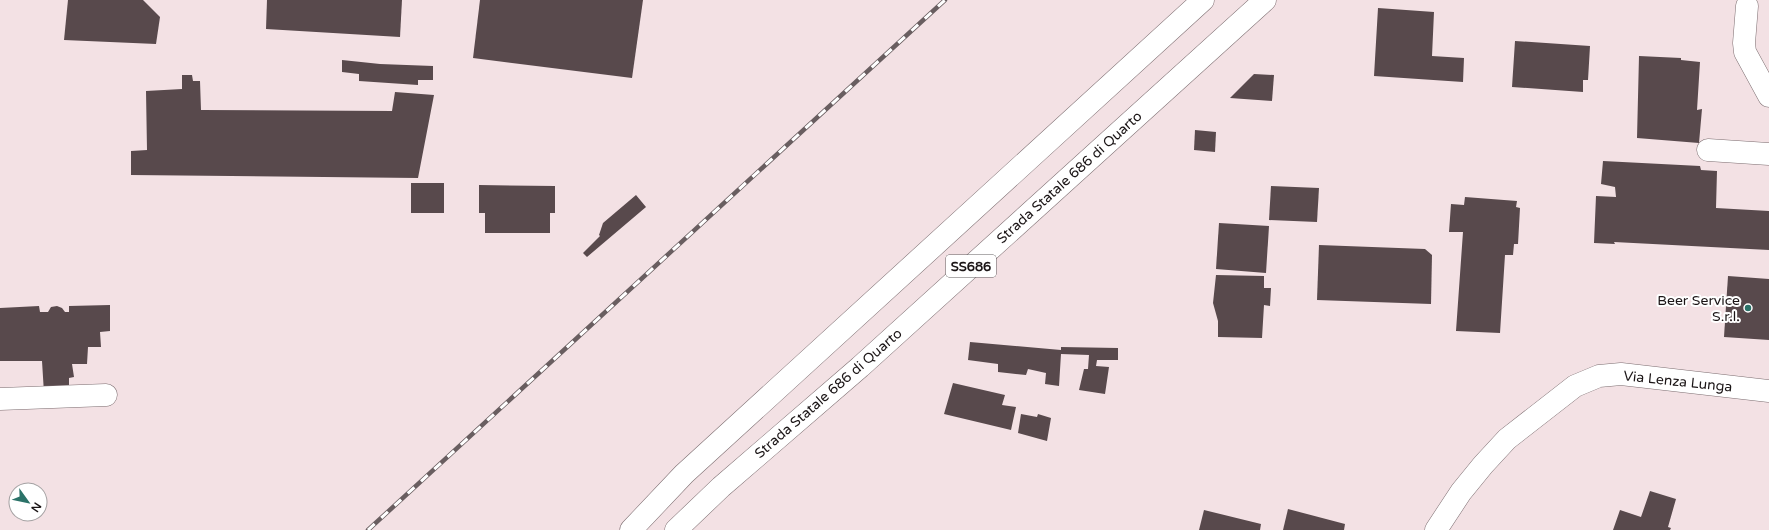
<svg xmlns="http://www.w3.org/2000/svg" width="1769" height="530" viewBox="0 0 1769 530" font-family="'Varela Round',sans-serif">
  <style>
    .building { fill: #58494c }
    .lines { fill: none; stroke-linecap: round; stroke-linejoin: round }
    .minor-casing { stroke: #7c6d70; stroke-width: 23 }
    .highway-casing { stroke: #7c6d70; stroke-width: 23 }
    .minor { stroke: #fff; stroke-width: 22 }
    .highway { stroke: #fff; stroke-width: 22 }
    .rail-casing { stroke: #695e60; stroke-width: 4.5 }
    .rail { stroke: #fff; stroke-width: 3; stroke-dasharray: 9; stroke-linecap: butt }
    .poi-dot { fill: #2b7268; stroke: #fff; stroke-width: 1.5 }
    .labels { text-anchor: middle; stroke-width: 4; stroke-linejoin: round; paint-order: stroke }
    .shield { fill: #fff; stroke: #5f5b5c; stroke-width: 1 }
    .shield-label { font-size: 13px; font-weight: bold; fill: #1b1516 }
    .street-label { font-size: 14px; fill: #1b1516; stroke: #fff }
    .poi-label { font-size: 14px; fill: #1b1516; stroke: #fff; text-anchor: end }
  </style>
  <rect width="100%" height="100%" fill="#f3e1e4"/>
  <g class="building">
    <polygon points="68,0 143,0 160,17 156,44 64,40"/>
    <polygon points="267,0 402,0 400,37 266,29"/>
    <polygon points="480,0 643,0 632,78 473,58"/>
    <polygon points="1378,8 1434,12 1432,56 1464,58 1463,82 1374,76"/>
    <polygon points="1515,41 1590,46 1588,80 1583,80 1583,92 1512,87"/>
    <polygon points="1639,56 1681,58 1681,60 1700,62 1697,110 1702,109 1699,143 1637,138"/>
    <polygon points="342,60 380,64 433,66 433,80 418,80 418,85 359,81 359,74 342,72"/>
    <polygon points="1254,74 1274,75 1272,101 1230,98"/>
    <polygon points="182,75 192,75 193,81 200,81 201,110 392,111 395,92 434,95 418,178 131,175 131,151 147,150 146,91 182,89"/>
    <polygon points="1195,130 1216,132 1215,152 1194,150"/>
    <polygon points="1603,161 1700,166 1701,170 1717,171 1716,208 1769,211 1769,250 1614,242 1615,244 1594,243 1596,196 1616,197 1615,187 1601,184"/>
    <rect x="411" y="183" width="33" height="30"/>
    <polygon points="479,185 555,186 555,213 550,213 550,233 485,233 485,213 479,213"/>
    <polygon points="1271,186 1319,188 1317,222 1269,220"/>
    <polygon points="636,195 646,207 587,257 583,253 600,236 599,235 603,223"/>
    <polygon points="1465,197 1517,201 1516,207 1520,208 1518,244 1514,244 1513,255 1505,255 1500,333 1456,331 1463,232 1449,232 1451,204 1464,205"/>
    <polygon points="1219,223 1269,226 1266,273 1216,269"/>
    <polygon points="1319,245 1425,249 1432,255 1431,304 1317,300"/>
    <polygon points="1216,275 1264,276 1264,288 1271,288 1270,306 1264,305 1262,338 1218,337 1218,321 1213,303"/>
    <polygon points="1728,276 1769,279 1769,340 1724,337"/>
    <polygon points="110,305 110,331 100,332 101,347 88,347 87,364 72,364 74,377 69,378 69,393 44,393 42,361 0,361 0,308 39,306 40,312 48,312 51,307 57,306 62,308 65,312 69,312 69,306"/>
    <polygon points="970,342 1061,350 1061,347 1118,348 1118,360 1097,360 1096,366 1109,367 1105,394 1079,390 1084,369 1088,369 1089,355 1061,354 1059,386 1045,384 1046,373 1028,369 1026,375 998,372 998,364 968,360"/>
    <polygon points="953,383 1005,395 1002,405 1016,407 1011,430 944,414"/>
    <polygon points="1021,414 1037,417 1038,414 1051,418 1047,441 1018,433"/>
    <polygon points="1650,491 1676,499 1668,527 1671,528 1670,530 1613,530 1620,510 1641,517"/>
    <polygon points="1288,509 1345,524 1344,530 1283,530"/>
    <polygon points="1204,510 1261,524 1260,530 1199,530"/>
  </g>
  <g class="lines">
    <defs>
      <g id="minor">
        <polyline points="1747,6 1744,43 1745,52 1769,96"/>
        <polyline points="1708,150 1769,154"/>
        <polyline points="0,399 106,395"/>
        <polyline points="1436,530 1461,492 1483,465 1507,439 1575,386 1599,376 1621,374 1769,391"/>
      </g>
      <g id="highway">
        <polyline points="631,530 684,474 1203,0"/>
        <polyline points="676,530 721,487 860,367 1265,0"/>
      </g>
    </defs>
    <use href="#minor" class="minor-casing"/>
    <use href="#highway" class="highway-casing"/>
    <use href="#minor" class="minor"/>
    <use href="#highway" class="highway"/>
    <defs>
      <polyline id="rail" points="368,530 945,0"/>
    </defs>
    <use href="#rail" class="rail-casing"/>
    <use href="#rail" class="rail"/>
  </g>
  <circle class="poi-dot" cx="1748" cy="308" r="4"/>
  <g class="labels">
    <rect class="shield" x="946" y="255" width="50" height="22" rx="3"/>
    <g class="shield-label">
      <text x="971" y="271">SS686</text>
    </g>
    <g class="street-label">
      <text transform="translate(1069 177) rotate(-42)" y="5">Strada Statale 686 di Quarto</text>
      <text transform="translate(1678 381) rotate(6)" y="5">Via Lenza Lunga</text>
      <text transform="translate(828 393) rotate(-41)" y="5">Strada Statale 686 di Quarto</text>
    </g>
    <g class="poi-label">
      <text x="1740" y="305">Beer Service<tspan x="1740" dy="16">S.r.l.</tspan></text>
    </g>
  </g>
  <g transform="translate(28 502) rotate(123)"><circle r="19" fill="#ffffff" stroke="#a4a1a2"/>
  <path d="M0-3L7 15L0 10L-7 15Z" fill="#2b7268"/>
  <text y="-6" font-size="11" font-weight="bold" text-anchor="middle" fill="#1b1516">N</text>
  </g>
</svg>
